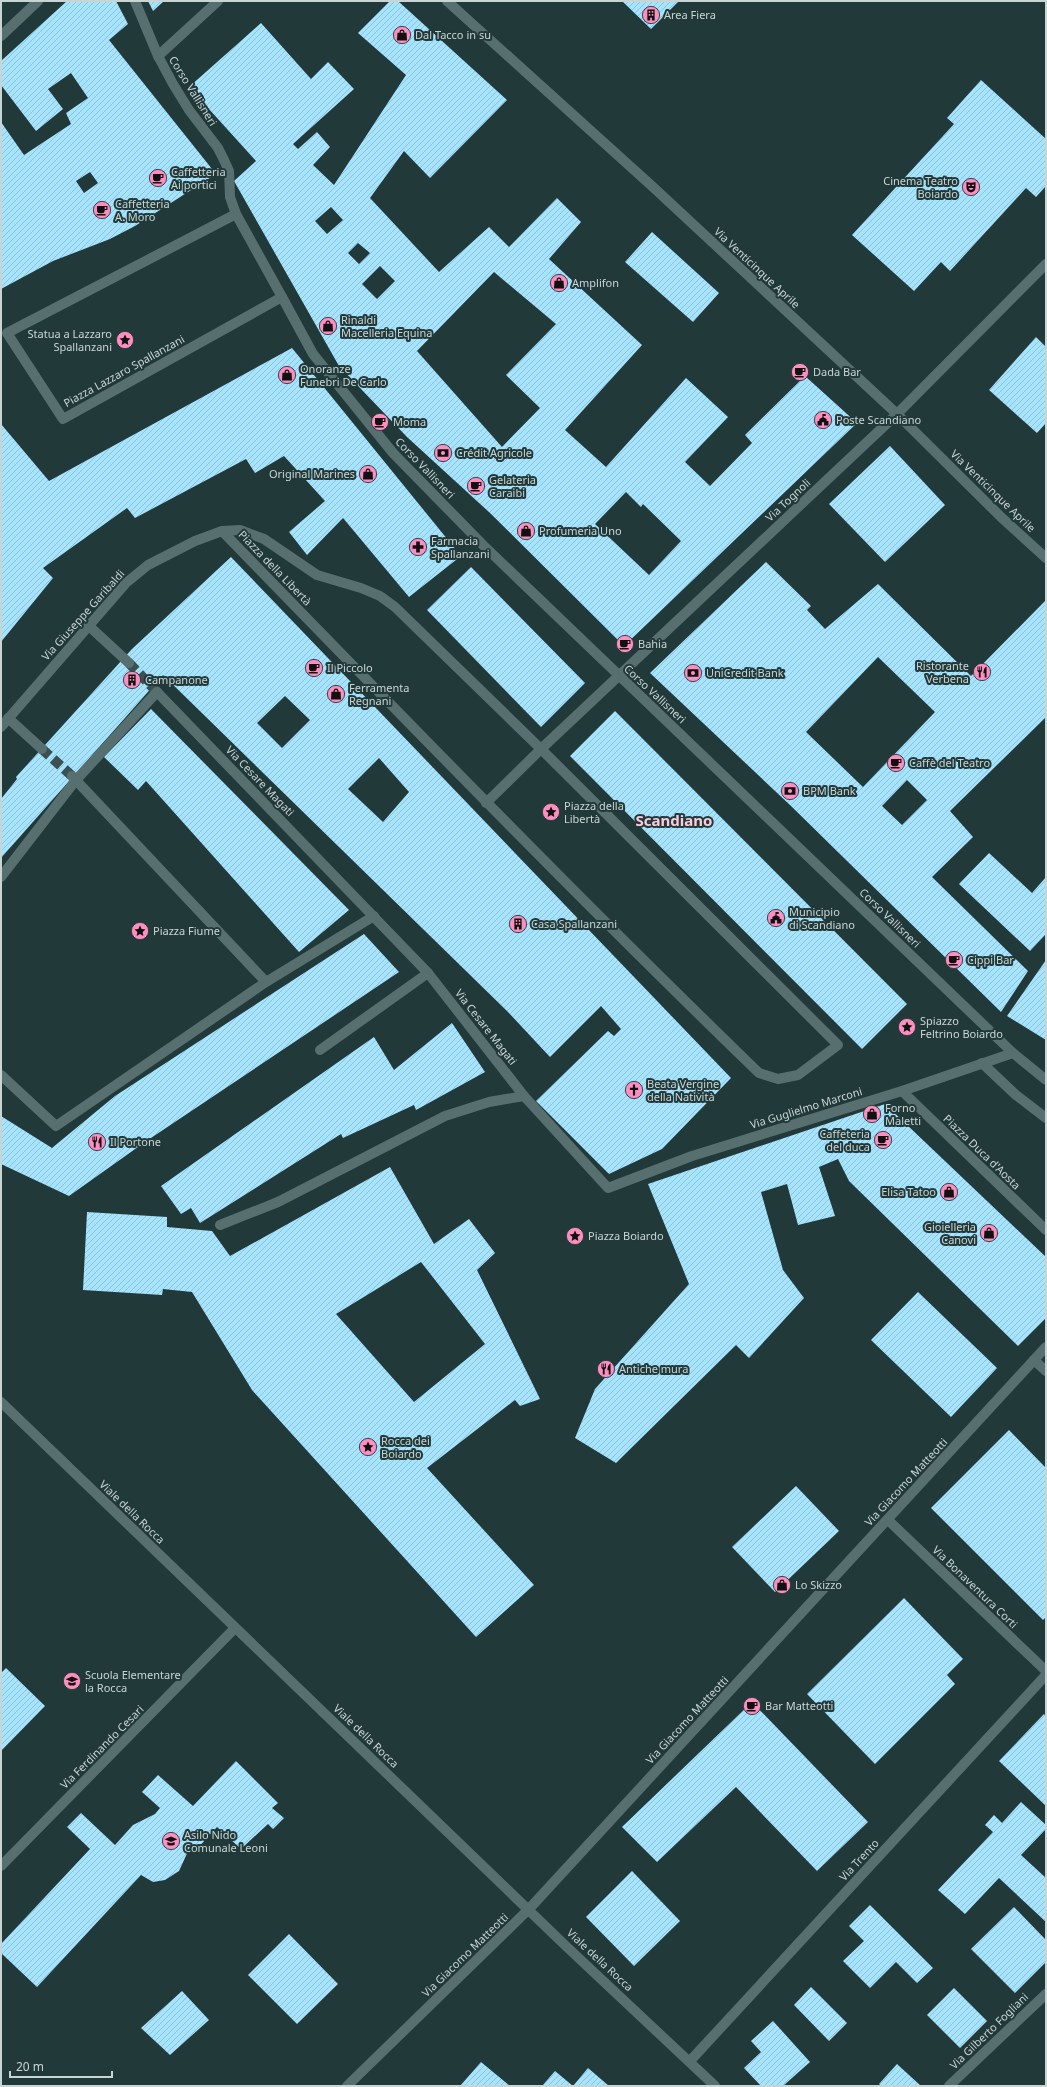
<svg xmlns="http://www.w3.org/2000/svg" width="1047" height="2087" viewBox="0 0 1047 2087" font-family="'Noto Sans',sans-serif">
  <style>
    .building { fill: url(#building-hatch); fill-rule: evenodd }
    .lines { fill: none; stroke-linecap: round; stroke-linejoin: round }
    .minor-tunnel { stroke: #3b5050; stroke-width: 10; stroke-dasharray: 10 5; stroke-linecap: butt }
    .pedestrian { stroke: #576f6f; stroke-width: 10 }
    .minor { stroke: #576f6f; stroke-width: 10 }
    .labels { text-anchor: middle; stroke-width: 4; stroke-linejoin: round; paint-order: stroke }
    .poi-label { font-size: 11px; fill: #c8d5d5; stroke: #223939; text-anchor: start }
    .street-label { font-size: 11px; fill: #c8d5d5; stroke: #223939 }
    .district-label { font-size: 15px; font-weight: bold; fill: #fccbde; stroke: #223939 }
  </style>
  <defs>
    <pattern id="building-hatch" width="6" height="6" patternUnits="userSpaceOnUse"><rect width="6" height="6" fill="#a5e3ff"/><path d="M-1 1l2-2M0 6l6-6M5 7l2-2" fill="none" stroke="#90c2d9"/></pattern>
  </defs>
  <rect width="100%" height="100%" fill="#223939"/>
  <g class="building">
    <path d="M67,1H116L128,24L109,40L216,174L135,226L110,239L53,261L1,289V122L24,155L71,124L66,113L88,98L71,73L48,89L63,109L36,131L1,85V61ZM90,172L98,183L84,193L76,181Z"/>
    <polygon points="148,1 164,1 153,11"/>
    <path d="M390,1H398L507,100L430,178L404,151L370,198L439,272L489,227L509,247L557,198L581,222L549,259L642,345L565,430L606,467L686,378L728,417L685,462L710,486L752,443L745,435L805,376L857,423L624,646L490,513L407,437L339,366L234,181L256,161L189,87L261,23L311,79L328,62L354,89L293,144L298,149L317,132L330,147L313,165L334,185L406,75L358,33ZM331,207L343,220L327,234L315,221ZM358,243L370,253L359,264L348,253ZM380,266L395,281L377,299L362,284ZM494,272L556,324L506,375L540,408L502,447L417,351ZM626,492L641,507L643,504L681,541L649,575L595,524Z"/>
    <polygon points="622,1 679,1 651,29"/>
    <polygon points="981,80 1046,139 1046,186 1036,197 1026,188 950,271 941,262 914,291 852,235 954,124 947,118"/>
    <polygon points="652,232 719,293 693,322 625,262"/>
    <polygon points="1036,337 1046,347 1046,423 1037,433 989,390"/>
    <polygon points="292,348 461,556 409,597 343,518 307,555 289,532 325,501 284,456 255,473 246,459 135,518 127,508 43,568 53,578 1,642 1,424 49,481"/>
    <polygon points="890,446 945,505 885,562 829,504"/>
    <path d="M231,557L731,1078L662,1149L609,1174L536,1101L608,1031L614,1036L621,1029L601,1006L550,1057L508,1012L163,675L1,858V799L17,779L16,777L132,649ZM285,696L310,720L282,748L257,723ZM379,758L409,792L383,822L348,789Z"/>
    <path d="M766,562L811,606L807,610L825,629L878,584L971,676L1046,600V717L950,811L973,837L932,877L1028,971L1001,1012L791,806L650,673ZM878,657L935,712L863,787L806,732ZM907,780L927,800L902,825L882,806Z"/>
    <polygon points="471,567 585,683 541,727 427,610"/>
    <polygon points="151,709 349,910 299,952 146,781 138,790 104,757"/>
    <polygon points="615,711 907,1004 862,1049 570,756"/>
    <polygon points="989,853 1032,893 1046,877 1046,934 1030,951 959,884"/>
    <polygon points="364,934 399,972 145,1142 69,1196 1,1164 1,1116 52,1148 115,1096"/>
    <polygon points="1046,960 1046,1040 1007,1016"/>
    <polygon points="452,1023 485,1072 416,1110 414,1105 343,1138 341,1134 200,1223 191,1208 181,1214 161,1186 374,1037 394,1070"/>
    <polygon points="885,1104 1046,1257 1046,1318 1018,1346 849,1181 838,1159 819,1167 835,1216 798,1225 787,1184 761,1192 783,1270 804,1298 749,1358 736,1345 616,1463 575,1438 595,1389 689,1284 648,1184"/>
    <path d="M390,1167L434,1244L469,1219L495,1253L477,1270L540,1399L520,1406L515,1400L427,1468L534,1585L476,1637L252,1390L192,1292L163,1289L162,1295L83,1290L87,1212L167,1217V1227L212,1231L230,1256ZM421,1262L485,1344L414,1402L336,1314Z"/>
    <polygon points="918,1292 997,1368 951,1417 871,1340"/>
    <polygon points="1009,1430 1046,1468 1046,1617 1043,1620 931,1508"/>
    <polygon points="796,1486 839,1531 775,1592 732,1547"/>
    <polygon points="904,1598 963,1659 947,1675 955,1684 875,1764 807,1694"/>
    <polygon points="6,1668 45,1706 1,1751 1,1673"/>
    <polygon points="752,1702 868,1822 817,1871 736,1787 657,1862 622,1827"/>
    <polygon points="1044,1714 1046,1717 1046,1806 999,1761"/>
    <polygon points="236,1761 278,1803 272,1808 284,1818 273,1829 268,1824 241,1849 217,1827 195,1851 190,1847 179,1871 165,1880 153,1882 141,1875 37,1987 1,1953 1,1944 90,1849 67,1827 81,1813 115,1845 133,1825 155,1814 160,1808 142,1792 158,1775 193,1806"/>
    <polygon points="1021,1802 1046,1825 1046,1829 1021,1855 1046,1878 1046,1922 999,1878 965,1914 938,1890 993,1832 985,1825 994,1815 1002,1823"/>
    <polygon points="632,1871 680,1921 634,1966 586,1917"/>
    <polygon points="870,1905 933,1968 917,1983 896,1962 870,1988 843,1961 864,1941 849,1926"/>
    <polygon points="1014,1907 1046,1940 1046,1962 1015,1993 971,1949"/>
    <polygon points="289,1934 338,1984 297,2024 248,1975"/>
    <polygon points="811,1987 847,2023 829,2041 794,2005"/>
    <polygon points="954,1988 987,2021 960,2048 927,2015"/>
    <polygon points="182,1991 209,2020 170,2055 141,2028"/>
    <polygon points="773,2021 810,2062 783,2086 761,2086 744,2068 761,2052 751,2041"/>
    <polygon points="481,2062 510,2086 460,2086"/>
    <polygon points="897,2064 921,2086 881,2086 879,2084"/>
    <polygon points="588,2068 609,2086 542,2086 555,2071 573,2086"/>
  </g>
  <g class="lines">
    <g class="minor-tunnel">
      <polyline points="129,663 157,692"/>
      <polyline points="42,749 72,776"/>
    </g>
    <g class="pedestrian">
      <polyline points="282,297 313,354 393,453 484,546 1013,1053"/>
      <polyline points="541,749 897,414"/>
      <polyline points="1,877 76,780 157,692"/>
      <polyline points="320,1050 428,973"/>
      <polyline points="982,1063 1016,1095 1046,1118"/>
      <polyline points="902,1091 1046,1230"/>
      <polyline points="220,1225 278,1202 445,1116 489,1102 524,1096"/>
      <polyline points="1034,1360 1046,1347"/>
    </g>
    <g class="minor">
      <polyline points="135,1 158,56 173,84 189,110 218,148 224,160 229,171 230,197 236,214 282,297 63,419 7,333 236,214"/>
      <polyline points="447,1 653,187 897,414 1002,518 1046,558"/>
      <polyline points="1,36 38,1"/>
      <polyline points="158,56 218,1"/>
      <polyline points="897,414 1046,264"/>
      <polyline points="89,626 129,663"/>
      <polyline points="157,692 428,973 524,1096 608,1188 692,1156 902,1091 1013,1053 1046,1080"/>
      <polyline points="8,718 42,749"/>
      <path d="M1,727L126,583L148,565L195,541L222,531L240,530L264,539L317,575L361,588L380,596L395,607L541,749L838,1045L798,1075L778,1079L759,1073C576,896 399,713 222,531"/>
      <polyline points="486,803 541,749"/>
      <polyline points="266,982 374,916"/>
      <polyline points="1,1075 56,1126 266,982 72,776"/>
      <polyline points="1,1402 568,1948 715,2086"/>
      <polyline points="888,1520 1046,1671"/>
      <polyline points="1,1866 235,1628"/>
      <polyline points="690,2061 1046,1675"/>
      <polyline points="347,2086 529,1909 1034,1360 1046,1371"/>
      <polyline points="949,2086 1046,1994"/>
    </g>
  </g>
  <defs>
    <symbol id="building-disc" viewBox="-11 -11 22 22"><circle r="9.5" fill="#fd8ebf" stroke="#223939"/><path d="M-4-6H4V6H1V3H-1V6H-4ZM-2.5-4.3h1.7v1.8h-1.7ZM.8-4.3h1.7v1.8H.8ZM-2.5-1h1.7V.8h-1.7ZM.8-1h1.7V.8H.8Z" fill="#111"/></symbol>
    <symbol id="shop-disc" viewBox="-11 -11 22 22"><circle r="9.5" fill="#fd8ebf" stroke="#223939"/><path d="M-5-2.5h2.3a2.7 3.5 0 0 1 5.4 0H5L5.5 6h-11ZM-1.5-2.5h3a1.5 2.3 0 0 0-3 0Z" fill="#111"/></symbol>
    <symbol id="cafe-disc" viewBox="-11 -11 22 22"><circle r="9.5" fill="#fd8ebf" stroke="#223939"/><path d="M-5.5-4.5H6V0H3Q3 3.5 0 3.5H-2.5Q-5.5 3.5-5.5 0ZM3-3.2v2h1.7v-2ZM-6 4.5H4V6H-6Z" fill="#111"/></symbol>
    <symbol id="theatre-disc" viewBox="-11 -11 22 22"><circle r="9.5" fill="#fd8ebf" stroke="#223939"/><path d="M-5-5.5Q0-4 5-5.5V0Q5 5 0 6Q-5 5-5 0ZM-3.3-2.5H-1v1.5H-3.3ZM1-2.5H3.3v1.5H1ZM-2.8 1Q0 5.5 2.8 1Z" fill="#111"/></symbol>
    <symbol id="sight-disc" viewBox="-11 -11 22 22"><circle r="9.5" fill="#fd8ebf" stroke="#223939"/><path d="M0-6L1.8-2.2L6-1.7L2.9 1.2L3.7 5.4L0 3.3L-3.7 5.4L-2.9 1.2L-6-1.7L-1.8-2.2Z" fill="#111"/></symbol>
    <symbol id="civic-disc" viewBox="-11 -11 22 22"><circle r="9.5" fill="#fd8ebf" stroke="#223939"/><path d="M-.6-6.5H3V-4.5H.6V-3L4-1V1h2V6H-6V1h2V-1L-.6-3ZM-1.2 2.5V6h2.4V2.5Z" fill="#111"/></symbol>
    <symbol id="bank-disc" viewBox="-11 -11 22 22"><circle r="9.5" fill="#fd8ebf" stroke="#223939"/><path d="M-6-4H6V4H-6ZM0-2.3a2.3 2.3 0 1 0 0 4.6a2.3 2.3 0 1 0 0-4.6Z" fill="#111"/></symbol>
    <symbol id="pharmacy-disc" viewBox="-11 -11 22 22"><circle r="9.5" fill="#fd8ebf" stroke="#223939"/><path d="M-2-6h4v4h4v4h-4v4h-4v-4h-4v-4h4Z" fill="#111"/></symbol>
    <symbol id="restaurant-disc" viewBox="-11 -11 22 22"><circle r="9.5" fill="#fd8ebf" stroke="#223939"/><path d="M-5-6h1v4h1v-4h1v4h1v-4h1v5L-1.5 .5V6h-2V.5L-5-1ZM5-6V6H3V1.5H1.5Q1.5-4 5-6Z" fill="#111"/></symbol>
    <symbol id="church-disc" viewBox="-11 -11 22 22"><circle r="9.5" fill="#fd8ebf" stroke="#223939"/><path d="M-1.2-6h2.4v3.5h3.3v2.4h-3.3V6h-2.4V-.1h-3.3v-2.4h3.3Z" fill="#111"/></symbol>
    <symbol id="school-disc" viewBox="-11 -11 22 22"><circle r="9.5" fill="#fd8ebf" stroke="#223939"/><path d="M0-5L7-2L0 1L-7-2ZM-4 1L0 2.5L4 1V4Q0 6-4 4Z" fill="#111"/></symbol>
  </defs>
  <g fill-rule="evenodd">
    <use href="#building-disc" x="641" y="5" width="20" height="20"/>
    <use href="#shop-disc" x="392" y="25" width="20" height="20"/>
    <use href="#cafe-disc" x="148" y="168" width="20" height="20"/>
    <use href="#theatre-disc" x="961" y="177" width="20" height="20"/>
    <use href="#cafe-disc" x="92" y="200" width="20" height="20"/>
    <use href="#shop-disc" x="549" y="273" width="20" height="20"/>
    <use href="#shop-disc" x="318" y="316" width="20" height="20"/>
    <use href="#sight-disc" x="115" y="330" width="20" height="20"/>
    <use href="#cafe-disc" x="790" y="362" width="20" height="20"/>
    <use href="#shop-disc" x="277" y="365" width="20" height="20"/>
    <use href="#civic-disc" x="813" y="410" width="20" height="20"/>
    <use href="#cafe-disc" x="370" y="412" width="20" height="20"/>
    <use href="#bank-disc" x="433" y="443" width="20" height="20"/>
    <use href="#shop-disc" x="358" y="464" width="20" height="20"/>
    <use href="#cafe-disc" x="466" y="476" width="20" height="20"/>
    <use href="#shop-disc" x="516" y="521" width="20" height="20"/>
    <use href="#pharmacy-disc" x="408" y="537" width="20" height="20"/>
    <use href="#cafe-disc" x="615" y="634" width="20" height="20"/>
    <use href="#cafe-disc" x="304" y="658" width="20" height="20"/>
    <use href="#restaurant-disc" x="972" y="662" width="20" height="20"/>
    <use href="#bank-disc" x="683" y="663" width="20" height="20"/>
    <use href="#building-disc" x="122" y="670" width="20" height="20"/>
    <use href="#shop-disc" x="326" y="684" width="20" height="20"/>
    <use href="#cafe-disc" x="886" y="753" width="20" height="20"/>
    <use href="#bank-disc" x="780" y="781" width="20" height="20"/>
    <use href="#sight-disc" x="541" y="802" width="20" height="20"/>
    <use href="#civic-disc" x="766" y="908" width="20" height="20"/>
    <use href="#building-disc" x="508" y="914" width="20" height="20"/>
    <use href="#sight-disc" x="130" y="921" width="20" height="20"/>
    <use href="#cafe-disc" x="944" y="950" width="20" height="20"/>
    <use href="#sight-disc" x="897" y="1017" width="20" height="20"/>
    <use href="#church-disc" x="624" y="1080" width="20" height="20"/>
    <use href="#shop-disc" x="862" y="1104" width="20" height="20"/>
    <use href="#cafe-disc" x="873" y="1130" width="20" height="20"/>
    <use href="#restaurant-disc" x="87" y="1132" width="20" height="20"/>
    <use href="#shop-disc" x="939" y="1182" width="20" height="20"/>
    <use href="#shop-disc" x="979" y="1223" width="20" height="20"/>
    <use href="#sight-disc" x="565" y="1226" width="20" height="20"/>
    <use href="#restaurant-disc" x="596" y="1359" width="20" height="20"/>
    <use href="#sight-disc" x="358" y="1437" width="20" height="20"/>
    <use href="#shop-disc" x="772" y="1575" width="20" height="20"/>
    <use href="#school-disc" x="62" y="1671" width="20" height="20"/>
    <use href="#cafe-disc" x="742" y="1696" width="20" height="20"/>
    <use href="#school-disc" x="161" y="1831" width="20" height="20"/>
  </g>
  <g class="labels">
    <g class="poi-label">
      <text x="664" y="19">Area Fiera</text>
      <text x="415" y="39">Dal Tacco in su</text>
      <text x="171" y="176">Caffetteria<tspan x="171" dy="13">Ai portici</tspan></text>
      <text x="958" y="185" text-anchor="end">Cinema Teatro<tspan x="958" dy="13">Boiardo</tspan></text>
      <text x="115" y="208">Caffetteria<tspan x="115" dy="13">A. Moro</tspan></text>
      <text x="572" y="287">Amplifon</text>
      <text x="341" y="324">Rinaldi<tspan x="341" dy="13">Macelleria Equina</tspan></text>
      <text x="112" y="338" text-anchor="end">Statua a Lazzaro<tspan x="112" dy="13">Spallanzani</tspan></text>
      <text x="300" y="373">Onoranze<tspan x="300" dy="13">Funebri De Carlo</tspan></text>
      <text x="813" y="376">Dada Bar</text>
      <text x="836" y="424">Poste Scandiano</text>
      <text x="393" y="426">Moma</text>
      <text x="456" y="457">Crédit Agricole</text>
      <text x="355" y="478" text-anchor="end">Original Marines</text>
      <text x="489" y="484">Gelateria<tspan x="489" dy="13">Caraibi</tspan></text>
      <text x="539" y="535">Profumeria Uno</text>
      <text x="431" y="545">Farmacia<tspan x="431" dy="13">Spallanzani</tspan></text>
      <text x="638" y="648">Bahia</text>
      <text x="969" y="670" text-anchor="end">Ristorante<tspan x="969" dy="13">Verbena</tspan></text>
      <text x="327" y="672">Il Piccolo</text>
      <text x="706" y="677">UniCredit Bank</text>
      <text x="145" y="684">Campanone</text>
      <text x="349" y="692">Ferramenta<tspan x="349" dy="13">Regnani</tspan></text>
      <text x="909" y="767">Caffè del Teatro</text>
      <text x="803" y="795">BPM Bank</text>
      <text x="564" y="810">Piazza della<tspan x="564" dy="13">Libertà</tspan></text>
      <text x="789" y="916">Municipio<tspan x="789" dy="13">di Scandiano</tspan></text>
      <text x="531" y="928">Casa Spallanzani</text>
      <text x="153" y="935">Piazza Fiume</text>
      <text x="967" y="964">Cippi Bar</text>
      <text x="920" y="1025">Spiazzo<tspan x="920" dy="13">Feltrino Boiardo</tspan></text>
      <text x="647" y="1088">Beata Vergine<tspan x="647" dy="13">della Natività</tspan></text>
      <text x="885" y="1112">Forno<tspan x="885" dy="13">Maletti</tspan></text>
      <text x="870" y="1138" text-anchor="end">Caffeteria<tspan x="870" dy="13">del duca</tspan></text>
      <text x="110" y="1146">Il Portone</text>
      <text x="936" y="1196" text-anchor="end">Elisa Tatoo</text>
      <text x="976" y="1231" text-anchor="end">Gioielleria<tspan x="976" dy="13">Canovi</tspan></text>
      <text x="588" y="1240">Piazza Boiardo</text>
      <text x="619" y="1373">Antiche mura</text>
      <text x="381" y="1445">Rocca dei<tspan x="381" dy="13">Boiardo</tspan></text>
      <text x="795" y="1589">Lo Skizzo</text>
      <text x="85" y="1679">Scuola Elementare<tspan x="85" dy="13">la Rocca</tspan></text>
      <text x="765" y="1710">Bar Matteotti</text>
      <text x="184" y="1839">Asilo Nido<tspan x="184" dy="13">Comunale Leoni</tspan></text>
    </g>
    <g class="street-label">
      <text transform="translate(193 91) rotate(58)" y="4">Corso Vallisneri</text>
      <text transform="translate(757 268) rotate(43)" y="4">Via Venticinque Aprile</text>
      <text transform="translate(124 371) rotate(-29)" y="4">Piazza Lazzaro Spallanzani</text>
      <text transform="translate(425 468) rotate(46)" y="4">Corso Vallisneri</text>
      <text transform="translate(993 491) rotate(44)" y="4">Via Venticinque Aprile</text>
      <text transform="translate(788 500) rotate(-43)" y="4">Via Tognoli</text>
      <text transform="translate(275 568) rotate(46)" y="4">Piazza della Libertà</text>
      <text transform="translate(83 615) rotate(-48)" y="4">Via Giuseppe Garibaldi</text>
      <text transform="translate(655 694) rotate(43)" y="4">Corso Vallisneri</text>
      <text transform="translate(260 781) rotate(46)" y="4">Via Cesare Magati</text>
      <text transform="translate(890 918) rotate(44)" y="4">Corso Vallisneri</text>
      <text transform="translate(486 1027) rotate(52)" y="4">Via Cesare Magati</text>
      <text transform="translate(806 1108) rotate(-17)" y="4">Via Guglielmo Marconi</text>
      <text transform="translate(982 1152) rotate(44)" y="4">Piazza Duca d'Aosta</text>
      <text transform="translate(906 1482) rotate(-47)" y="4">Via Giacomo Matteotti</text>
      <text transform="translate(132 1512) rotate(44)" y="4">Viale della Rocca</text>
      <text transform="translate(975 1587) rotate(44)" y="4">Via Bonaventura Corti</text>
      <text transform="translate(687 1720) rotate(-47)" y="4">Via Giacomo Matteotti</text>
      <text transform="translate(366 1736) rotate(44)" y="4">Viale della Rocca</text>
      <text transform="translate(102 1747) rotate(-45)" y="4">Via Ferdinando Cesari</text>
      <text transform="translate(859 1860) rotate(-47)" y="4">Via Trento</text>
      <text transform="translate(465 1955) rotate(-44)" y="4">Via Giacomo Matteotti</text>
      <text transform="translate(600 1960) rotate(43)" y="4">Viale della Rocca</text>
      <text transform="translate(989 2031) rotate(-44)" y="4">Via Gilberto Fogliani</text>
    </g>
    <g class="district-label">
      <text x="674" y="826">Scandiano</text>
    </g>
  </g>
  <rect width="1047" height="2087" fill="none" stroke="#c8d5d5" stroke-width="4"/>
  <path d="M10 2071v6h102v-6" fill="none" stroke="#c8d5d5" stroke-width="2"/>
  <text x="16" y="2071" font-size="12" fill="#c8d5d5" stroke="#223939" stroke-width="3" paint-order="stroke">20 m</text>
</svg>
